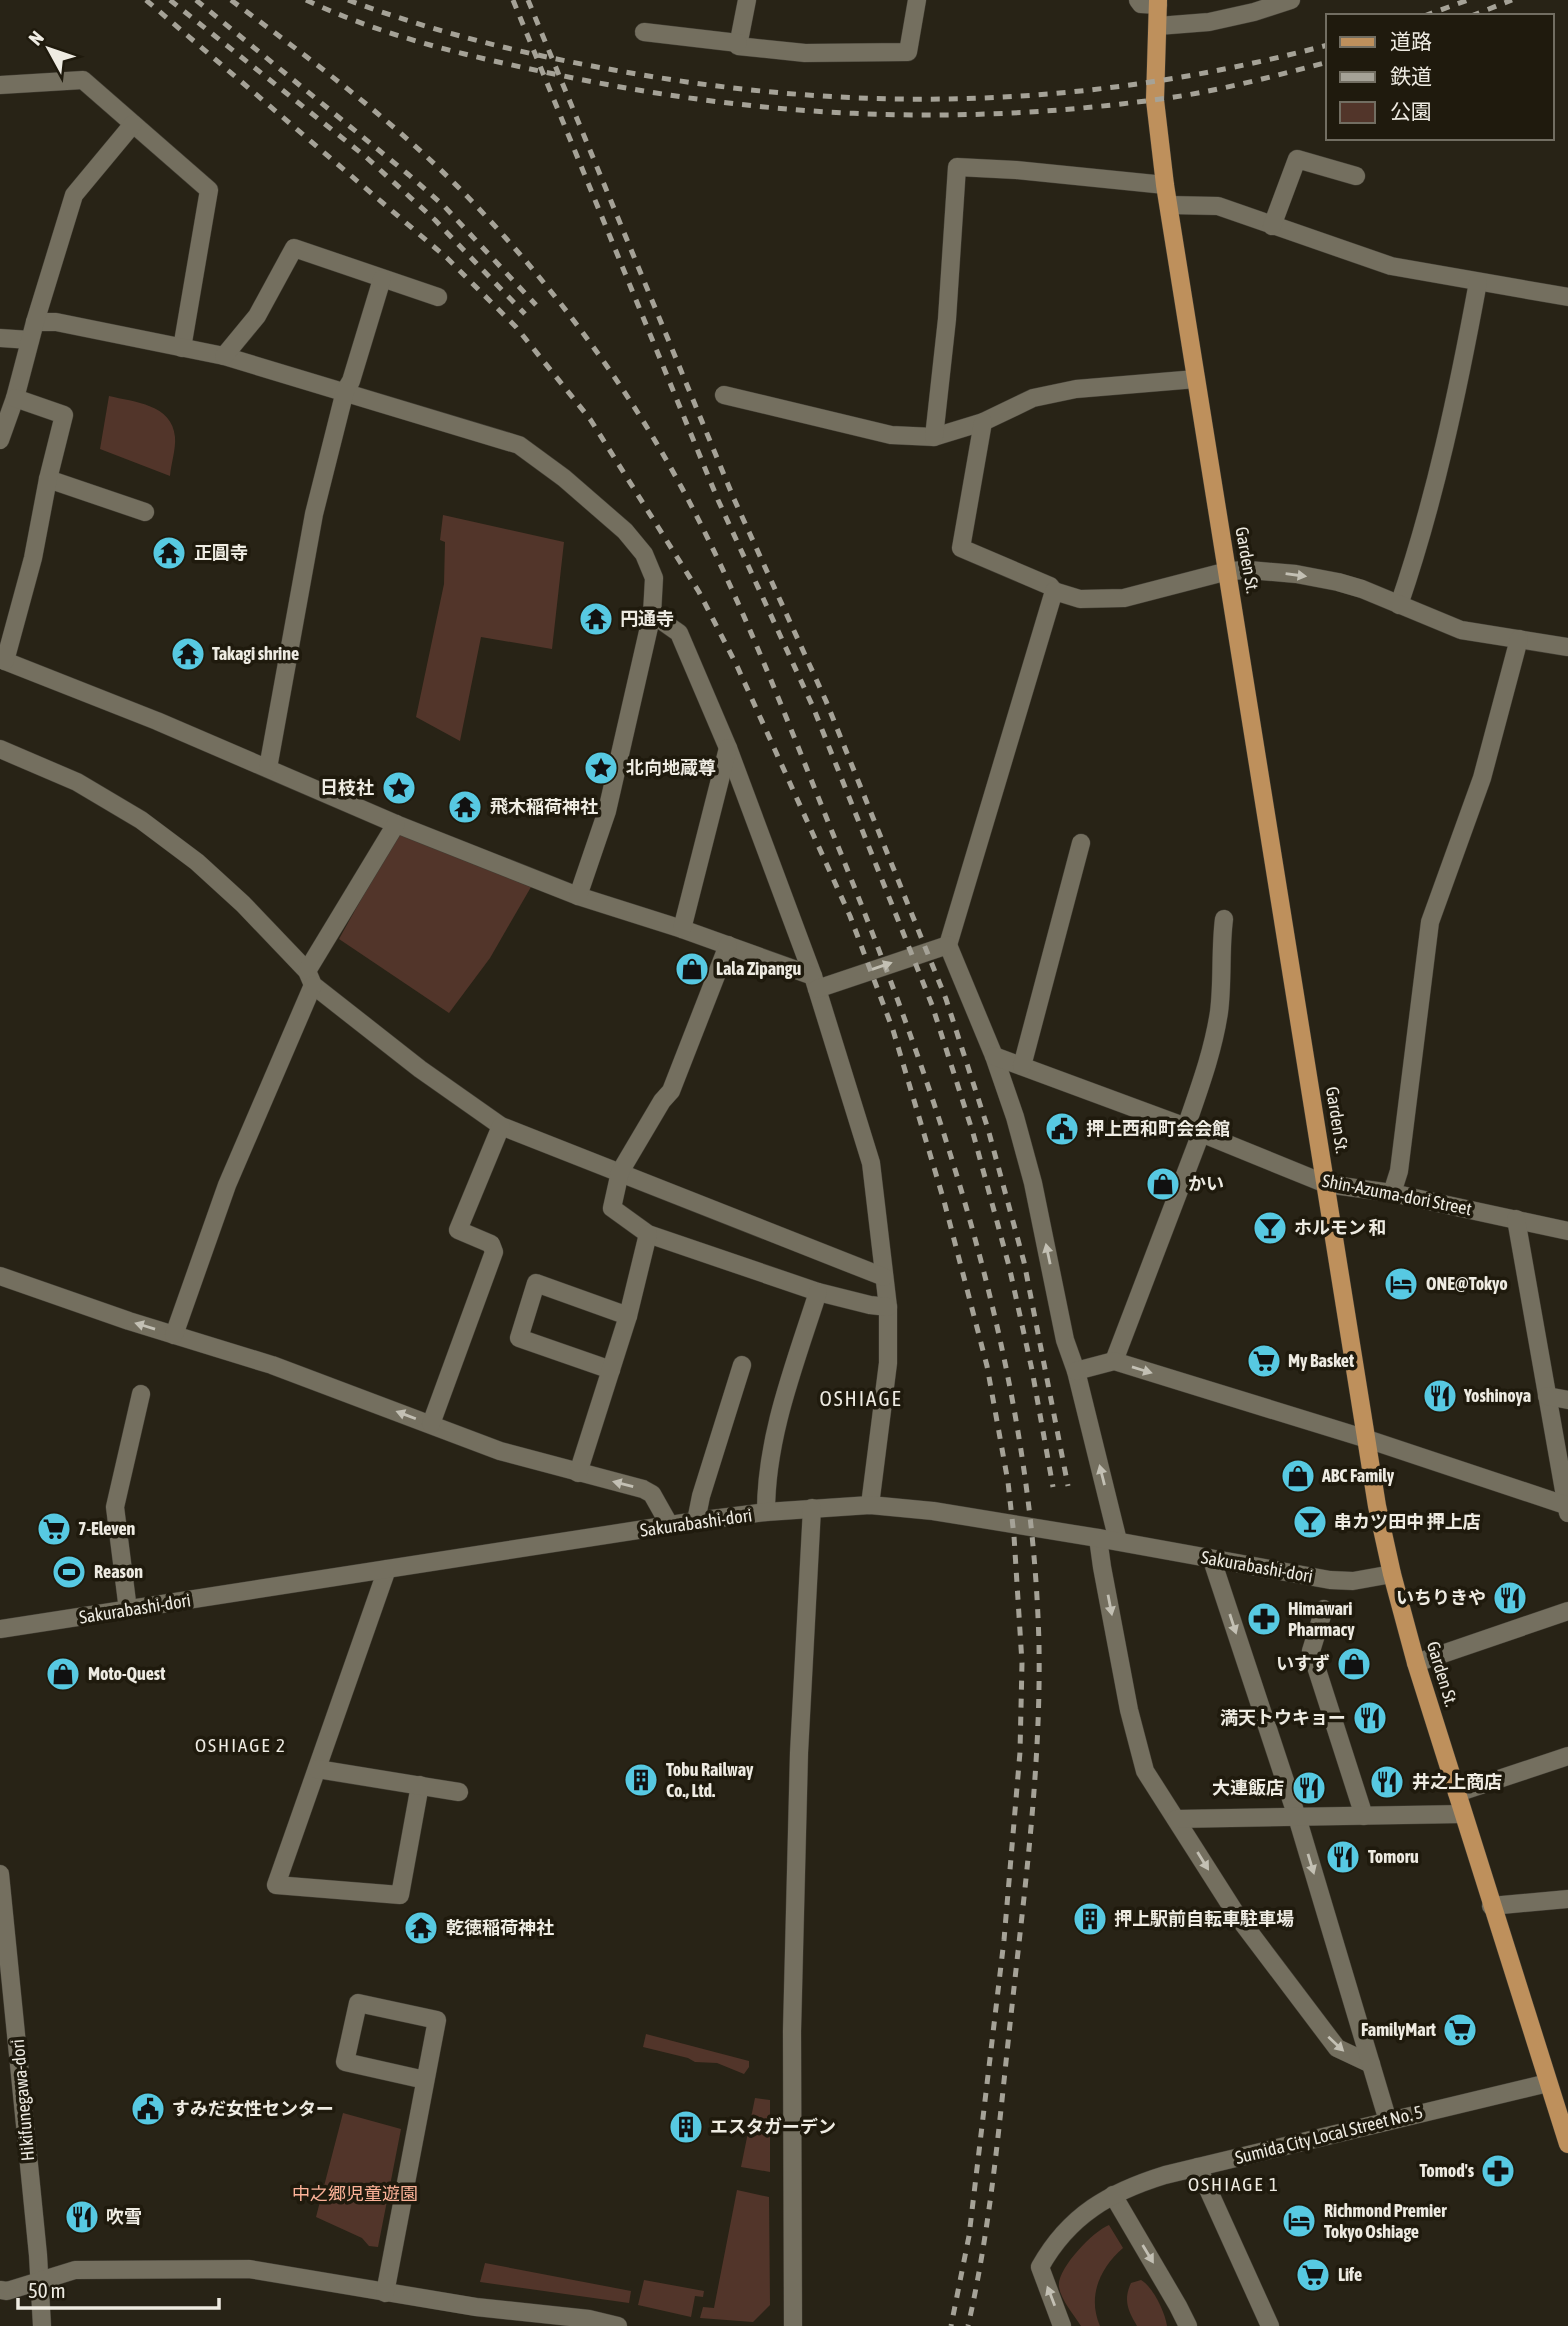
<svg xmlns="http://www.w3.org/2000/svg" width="1568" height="2326" viewBox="0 0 1568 2326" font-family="'Asap Condensed','Noto Sans JP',sans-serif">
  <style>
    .green { fill: #52352a }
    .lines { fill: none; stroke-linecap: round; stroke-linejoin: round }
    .minor-casing { stroke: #423e34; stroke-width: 19 }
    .major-casing { stroke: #423e34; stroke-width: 19 }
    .minor { stroke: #746f5f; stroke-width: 18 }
    .major { stroke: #be905c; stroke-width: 18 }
    .rail { stroke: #a5a297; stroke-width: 5; stroke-dasharray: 9 9; stroke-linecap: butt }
    .oneway { fill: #c3c0b4 }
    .labels { text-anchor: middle; stroke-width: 7; stroke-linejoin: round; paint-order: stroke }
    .poi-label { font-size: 18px; font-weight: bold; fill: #eeebe2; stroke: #1f1a0d; text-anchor: start }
    .street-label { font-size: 18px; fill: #eeebe2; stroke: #1f1a0d }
    .park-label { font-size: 18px; fill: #fcb298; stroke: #1f1a0d }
    .neighbourhood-label { font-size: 19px; letter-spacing: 2px; fill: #eeebe2; stroke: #1f1a0d }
    .quarter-label { font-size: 21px; letter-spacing: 2px; fill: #eeebe2; stroke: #1f1a0d }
  </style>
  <rect width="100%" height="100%" fill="#282316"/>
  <g class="green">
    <path d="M109,396C134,402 172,404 175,437C176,449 171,464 170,476L100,449Z"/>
    <polygon points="443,515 564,542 552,649 481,637 460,741 416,717 444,584 445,542 440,540"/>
    <polygon points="398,833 531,887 490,958 449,1013 339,939"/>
    <polygon points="646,2034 749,2061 749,2067 744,2074 717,2063 695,2062 688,2058 643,2047"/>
    <polygon points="755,2098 770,2100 770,2172 741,2167"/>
    <polygon points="343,2113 401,2129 378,2247 369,2246 362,2238 316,2217"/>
    <polygon points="737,2190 769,2197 770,2305 753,2322 700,2318 703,2307 714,2308"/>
    <path d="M1109,2225L1123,2248C1100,2268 1087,2296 1100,2326H1081C1074,2315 1061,2300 1059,2287C1056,2270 1093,2231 1109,2225Z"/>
    <polygon points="485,2263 631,2291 629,2303 480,2282"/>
    <polygon points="644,2280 704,2291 703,2297 695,2296 691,2317 638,2305"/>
    <path d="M1141,2280C1153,2287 1165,2312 1167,2326H1137C1128,2311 1123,2300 1131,2283Z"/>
  </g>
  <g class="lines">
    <defs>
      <g id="minor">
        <polyline points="747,0 738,46 805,53 908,52 917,0"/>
        <polyline points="1138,0 1141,4 1158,5"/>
        <polyline points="1158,26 1209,22 1254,12 1291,0"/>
        <polyline points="644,32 738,43"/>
        <polyline points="0,85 83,80 209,190 182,348"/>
        <polyline points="1169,205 1218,206 1391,266 1568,297"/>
        <polyline points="1272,226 1297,159 1356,176"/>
        <polyline points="35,322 56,322 224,356 519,445 564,478 625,531 644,554 654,578 652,614 679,633 728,748 813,976 871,1163 888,1307 888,1363 870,1505"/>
        <polyline points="0,338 30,340"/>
        <polyline points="224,356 257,316 294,248 438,297"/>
        <polyline points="724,395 891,435 934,437 983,422 1033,398 1076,389 1196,379"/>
        <polyline points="983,422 961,548 1050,586 1054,591"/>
        <polyline points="934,437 947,319 957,167 1016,170 1165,185"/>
        <polyline points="0,440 15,398 35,322 74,195 133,124"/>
        <polyline points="48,479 145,512"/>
        <path d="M1399,605C1435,500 1458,391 1478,282"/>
        <polyline points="0,659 157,721 396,824 578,896 682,929 813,976"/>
        <polyline points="5,661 33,558 48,479 64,415 15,398"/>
        <polyline points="0,749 77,782 141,820 197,862 243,904 307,971 313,985 420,1069 501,1126 884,1277"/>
        <polyline points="268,768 314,514 345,391 351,381 382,279"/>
        <polyline points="578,896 607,811 652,614"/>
        <polyline points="682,929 728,748"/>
        <polyline points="728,945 671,1091 662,1101 620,1172 612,1208 648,1234 818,1292 870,1305 888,1307"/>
        <polyline points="948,945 1054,591 1080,599 1124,598 1228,571 1249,570 1296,574 1338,582 1362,589 1461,630 1568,647"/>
        <polyline points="307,971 396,824"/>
        <polyline points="817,989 948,945 994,1056 1015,1117 1033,1183 1065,1340 1076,1371 1118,1541"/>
        <polyline points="994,1056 1186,1127 1326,1184 1392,1193 1568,1231"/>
        <polyline points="1022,1066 1081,843"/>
        <path d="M1186,1127C1199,1089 1213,1052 1219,1012C1223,981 1220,950 1224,919"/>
        <polyline points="1392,1193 1399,1171 1430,922 1482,778 1519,639"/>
        <polyline points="1516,1219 1568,1513"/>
        <polyline points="0,1276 129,1321 272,1365 500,1451 643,1489 652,1494 670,1526"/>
        <polyline points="174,1335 227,1185 313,985"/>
        <polyline points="1114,1361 1201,1133"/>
        <polyline points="611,1370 519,1338 536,1283 628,1316"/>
        <polyline points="1076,1371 1114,1361 1367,1439 1568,1506"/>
        <polyline points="1547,1396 1568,1400"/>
        <polyline points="431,1424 494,1252 491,1244 458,1230 501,1126"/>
        <polyline points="578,1473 628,1316 648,1234"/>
        <path d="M766,1512C766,1436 795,1364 818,1292"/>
        <polyline points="696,1521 701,1496 742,1365"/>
        <polyline points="1098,1538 1102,1567 1129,1710 1145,1771 1238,1917 1337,2048 1371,2064"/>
        <polyline points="1212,1560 1297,1817 1388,2121"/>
        <polyline points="387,1569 276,1885 400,1895 420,1785"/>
        <polyline points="1324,1609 1311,1651 1364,1816"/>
        <polyline points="128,1610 115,1507 141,1394"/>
        <polyline points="0,1629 696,1521 766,1512 870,1505 933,1511 1098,1538 1330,1580 1353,1581 1392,1574"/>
        <polyline points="1416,1663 1568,1611"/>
        <polyline points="317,1769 459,1792"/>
        <polyline points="1457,1793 1568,1756"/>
        <polyline points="1176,1819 1463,1814"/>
        <polyline points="0,1874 38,2255 42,2326"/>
        <polyline points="1491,1906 1568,1899"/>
        <polyline points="1198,2167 1270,2326"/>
        <polyline points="1113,2195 1178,2306 1188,2326"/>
        <polyline points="0,2290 7,2291 75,2270 249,2269 476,2307 589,2319 618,2326"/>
        <polyline points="385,2293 437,2020 358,2003 345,2062 425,2080"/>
        <polyline points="793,2326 792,2031 799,1753 812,1508"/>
        <path d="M1062,2326L1040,2267C1069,2215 1110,2192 1165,2175L1548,2083"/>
      </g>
      <polyline id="major" points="1158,0 1155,100 1165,185 1377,1506 1392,1574 1416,1663 1568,2144"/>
    </defs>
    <use href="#minor" class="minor-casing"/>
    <use href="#major" class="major-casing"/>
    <use href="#minor" class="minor"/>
    <use href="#major" class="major"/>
    <g class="rail">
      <polyline points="146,0 447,258 516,327 590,419 699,592 737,666 850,916 893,1030 944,1201 987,1366 1008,1482 1014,1536 1022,1663 1020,1752 1004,1940 969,2236 951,2326"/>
      <polyline points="170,0 366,157 435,220 525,314"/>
      <polyline points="196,0 409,175 444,206 536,305"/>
      <path d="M231,0C310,59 390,118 460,189C547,278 624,380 683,490C742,600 786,718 833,834C938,1092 1032,1363 1039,1645C1041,1766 1025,1886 1012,2006C1000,2113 992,2221 968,2326"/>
      <path d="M306,0C387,38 472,57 559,75C758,117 951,127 1153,100C1211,93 1271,77 1328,62"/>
      <path d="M348,0C434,32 523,54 614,70C860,115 1086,109 1328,45"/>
      <polyline points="513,0 718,500 813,707 932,1005 973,1133 1009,1266 1032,1370 1053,1487"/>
      <polyline points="528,0 734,499 826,701 946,999 988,1129 1024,1262 1068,1486"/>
      <polyline points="1424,16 1468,0"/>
      <polyline points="1471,16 1512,0"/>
    </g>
  </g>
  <defs><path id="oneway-solid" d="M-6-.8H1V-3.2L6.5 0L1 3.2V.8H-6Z" transform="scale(1.75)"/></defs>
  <g class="oneway">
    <use href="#oneway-solid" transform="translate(1296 575) rotate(8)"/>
    <use href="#oneway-solid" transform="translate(882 966) rotate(-19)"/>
    <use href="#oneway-solid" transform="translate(1048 1254) rotate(-102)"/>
    <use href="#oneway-solid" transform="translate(145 1326) rotate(-163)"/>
    <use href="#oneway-solid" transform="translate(1142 1370) rotate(17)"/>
    <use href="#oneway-solid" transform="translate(406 1415) rotate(-159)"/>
    <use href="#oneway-solid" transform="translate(1102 1475) rotate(-104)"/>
    <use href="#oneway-solid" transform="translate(623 1484) rotate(-166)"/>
    <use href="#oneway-solid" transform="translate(1110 1605) rotate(79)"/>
    <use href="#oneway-solid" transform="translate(1233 1624) rotate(72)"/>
    <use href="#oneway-solid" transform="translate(1203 1861) rotate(58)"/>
    <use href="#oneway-solid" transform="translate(1311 1864) rotate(73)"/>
    <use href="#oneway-solid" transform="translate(1336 2044) rotate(43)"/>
    <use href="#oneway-solid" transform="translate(1148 2254) rotate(59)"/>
    <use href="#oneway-solid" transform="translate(1051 2296) rotate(-111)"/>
  </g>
  <defs>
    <symbol id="temple-disc" viewBox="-11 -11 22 22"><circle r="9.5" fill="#57c9e2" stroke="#1f1a0d"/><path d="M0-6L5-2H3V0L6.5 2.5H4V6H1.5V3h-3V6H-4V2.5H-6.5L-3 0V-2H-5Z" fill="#111"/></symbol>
    <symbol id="sight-disc" viewBox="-11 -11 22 22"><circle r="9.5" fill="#57c9e2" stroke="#1f1a0d"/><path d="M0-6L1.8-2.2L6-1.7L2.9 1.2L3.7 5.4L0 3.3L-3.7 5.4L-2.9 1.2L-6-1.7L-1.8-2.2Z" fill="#111"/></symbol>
    <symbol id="shop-disc" viewBox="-11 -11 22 22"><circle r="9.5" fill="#57c9e2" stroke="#1f1a0d"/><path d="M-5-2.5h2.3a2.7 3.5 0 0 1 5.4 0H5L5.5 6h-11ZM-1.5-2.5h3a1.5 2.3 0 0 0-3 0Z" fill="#111"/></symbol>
    <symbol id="civic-disc" viewBox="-11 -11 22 22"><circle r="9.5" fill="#57c9e2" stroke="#1f1a0d"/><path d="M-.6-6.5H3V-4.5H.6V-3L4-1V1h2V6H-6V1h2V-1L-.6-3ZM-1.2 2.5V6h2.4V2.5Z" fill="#111"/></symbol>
    <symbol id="bar-disc" viewBox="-11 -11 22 22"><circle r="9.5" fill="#57c9e2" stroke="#1f1a0d"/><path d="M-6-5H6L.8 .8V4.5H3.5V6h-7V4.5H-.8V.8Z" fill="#111"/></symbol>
    <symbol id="hotel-disc" viewBox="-11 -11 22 22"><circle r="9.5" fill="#57c9e2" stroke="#1f1a0d"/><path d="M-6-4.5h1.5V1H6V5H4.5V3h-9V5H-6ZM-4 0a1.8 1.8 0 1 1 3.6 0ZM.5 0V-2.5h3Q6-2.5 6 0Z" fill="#111"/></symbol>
    <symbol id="supermarket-disc" viewBox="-11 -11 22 22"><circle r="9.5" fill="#57c9e2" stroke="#1f1a0d"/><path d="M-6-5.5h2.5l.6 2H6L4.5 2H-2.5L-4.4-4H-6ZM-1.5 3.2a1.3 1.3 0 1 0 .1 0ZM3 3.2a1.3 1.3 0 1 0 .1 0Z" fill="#111"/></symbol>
    <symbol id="restaurant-disc" viewBox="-11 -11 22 22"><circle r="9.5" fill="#57c9e2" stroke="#1f1a0d"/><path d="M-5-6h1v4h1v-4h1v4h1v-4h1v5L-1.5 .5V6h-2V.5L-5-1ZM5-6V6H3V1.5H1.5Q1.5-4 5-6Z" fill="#111"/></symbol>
    <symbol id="stadium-disc" viewBox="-11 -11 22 22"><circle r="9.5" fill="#57c9e2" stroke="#1f1a0d"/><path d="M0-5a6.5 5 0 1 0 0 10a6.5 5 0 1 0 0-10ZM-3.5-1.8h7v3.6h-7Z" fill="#111"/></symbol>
    <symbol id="pharmacy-disc" viewBox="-11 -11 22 22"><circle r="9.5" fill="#57c9e2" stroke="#1f1a0d"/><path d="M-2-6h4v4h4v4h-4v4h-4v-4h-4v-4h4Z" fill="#111"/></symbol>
    <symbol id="building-disc" viewBox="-11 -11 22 22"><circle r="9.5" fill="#57c9e2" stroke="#1f1a0d"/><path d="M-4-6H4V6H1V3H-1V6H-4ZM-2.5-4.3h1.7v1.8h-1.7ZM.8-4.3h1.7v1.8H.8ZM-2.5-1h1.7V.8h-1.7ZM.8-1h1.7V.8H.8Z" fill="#111"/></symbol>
  </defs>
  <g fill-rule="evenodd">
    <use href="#temple-disc" x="150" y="534" width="38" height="38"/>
    <use href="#temple-disc" x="577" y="600" width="38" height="38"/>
    <use href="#temple-disc" x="169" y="635" width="38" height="38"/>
    <use href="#sight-disc" x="582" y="749" width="38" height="38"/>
    <use href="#sight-disc" x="380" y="769" width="38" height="38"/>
    <use href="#temple-disc" x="446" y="788" width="38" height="38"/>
    <use href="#shop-disc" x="673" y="950" width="38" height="38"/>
    <use href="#civic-disc" x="1043" y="1110" width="38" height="38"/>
    <use href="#shop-disc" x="1144" y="1165" width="38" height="38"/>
    <use href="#bar-disc" x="1251" y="1209" width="38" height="38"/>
    <use href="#hotel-disc" x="1382" y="1265" width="38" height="38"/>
    <use href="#supermarket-disc" x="1245" y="1342" width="38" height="38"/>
    <use href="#restaurant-disc" x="1421" y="1377" width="38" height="38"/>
    <use href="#shop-disc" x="1279" y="1457" width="38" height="38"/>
    <use href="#bar-disc" x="1291" y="1503" width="38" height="38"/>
    <use href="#supermarket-disc" x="35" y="1510" width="38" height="38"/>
    <use href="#stadium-disc" x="50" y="1553" width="38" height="38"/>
    <use href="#restaurant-disc" x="1491" y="1579" width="38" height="38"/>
    <use href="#pharmacy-disc" x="1245" y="1600" width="38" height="38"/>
    <use href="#shop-disc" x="1335" y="1645" width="38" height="38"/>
    <use href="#shop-disc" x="44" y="1655" width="38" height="38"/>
    <use href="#restaurant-disc" x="1351" y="1699" width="38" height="38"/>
    <use href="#building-disc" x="622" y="1761" width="38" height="38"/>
    <use href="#restaurant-disc" x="1368" y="1763" width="38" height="38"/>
    <use href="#restaurant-disc" x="1290" y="1769" width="38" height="38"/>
    <use href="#restaurant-disc" x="1324" y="1838" width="38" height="38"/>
    <use href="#building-disc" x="1071" y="1900" width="38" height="38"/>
    <use href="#temple-disc" x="402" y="1909" width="38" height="38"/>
    <use href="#supermarket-disc" x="1441" y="2011" width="38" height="38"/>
    <use href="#civic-disc" x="129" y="2090" width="38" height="38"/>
    <use href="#building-disc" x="667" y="2108" width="38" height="38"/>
    <use href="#pharmacy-disc" x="1479" y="2152" width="38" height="38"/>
    <use href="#restaurant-disc" x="63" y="2198" width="38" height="38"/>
    <use href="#hotel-disc" x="1280" y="2202" width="38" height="38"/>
    <use href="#supermarket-disc" x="1294" y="2256" width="38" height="38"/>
  </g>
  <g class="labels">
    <g class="poi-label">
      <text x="194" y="559">正圓寺</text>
      <text x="620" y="625">円通寺</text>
      <text x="212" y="660">Takagi shrine</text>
      <text x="626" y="774">北向地蔵尊</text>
      <text x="374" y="794" text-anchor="end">日枝社</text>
      <text x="490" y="813">飛木稲荷神社</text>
      <text x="716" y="975">Lala Zipangu</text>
      <text x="1086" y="1135">押上西和町会会館</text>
      <text x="1188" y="1190">かい</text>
      <text x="1294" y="1234">ホルモン 和</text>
      <text x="1426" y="1290">ONE@Tokyo</text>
      <text x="1288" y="1367">My Basket</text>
      <text x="1464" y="1402">Yoshinoya</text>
      <text x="1322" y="1482">ABC Family</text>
      <text x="1334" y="1528">串カツ田中 押上店</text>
      <text x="78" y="1535">7-Eleven</text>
      <text x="94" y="1578">Reason</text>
      <text x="1486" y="1604" text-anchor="end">いちりきや</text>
      <text x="1288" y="1615">Himawari<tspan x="1288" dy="21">Pharmacy</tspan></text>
      <text x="1330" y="1670" text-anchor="end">いすず</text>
      <text x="88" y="1680">Moto-Quest</text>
      <text x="1346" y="1724" text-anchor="end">満天トウキョー</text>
      <text x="666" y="1776">Tobu Railway<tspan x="666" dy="21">Co., Ltd.</tspan></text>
      <text x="1412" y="1788">井之上商店</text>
      <text x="1284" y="1794" text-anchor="end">大連飯店</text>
      <text x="1368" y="1863">Tomoru</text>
      <text x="1114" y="1925">押上駅前自転車駐車場</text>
      <text x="446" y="1934">乾徳稲荷神社</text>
      <text x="1436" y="2036" text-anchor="end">FamilyMart</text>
      <text x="172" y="2115">すみだ女性センター</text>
      <text x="710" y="2133">エスタガーデン</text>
      <text x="1474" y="2177" text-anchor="end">Tomod's</text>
      <text x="1324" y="2217">Richmond Premier<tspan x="1324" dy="21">Tokyo Oshiage</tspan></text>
      <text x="106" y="2223">吹雪</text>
      <text x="1338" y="2281">Life</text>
    </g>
    <g class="street-label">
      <text transform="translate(1247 560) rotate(80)" y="6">Garden St.</text>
      <text transform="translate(1337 1120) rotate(81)" y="6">Garden St.</text>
      <text transform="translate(1397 1195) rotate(11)" y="6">Shin-Azuma-dori Street</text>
      <text transform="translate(696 1523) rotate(-8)" y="6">Sakurabashi-dori</text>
      <text transform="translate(1257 1567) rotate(10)" y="6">Sakurabashi-dori</text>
      <text transform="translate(135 1609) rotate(-9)" y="6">Sakurabashi-dori</text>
      <text transform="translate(1442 1674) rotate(73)" y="6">Garden St.</text>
      <text transform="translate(23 2100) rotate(-95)" y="6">Hikifunegawa-dori</text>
      <text transform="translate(1329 2135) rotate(-14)" y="6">Sumida City Local Street No. 5</text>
    </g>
    <g class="park-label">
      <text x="355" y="2200">中之郷児童遊園</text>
    </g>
    <g class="neighbourhood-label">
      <text x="241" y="1752">OSHIAGE 2</text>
      <text x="1234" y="2191">OSHIAGE 1</text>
    </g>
    <g class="quarter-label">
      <text x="861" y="1406">OSHIAGE</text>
    </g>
  </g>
  <rect x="1326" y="14" width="228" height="126" fill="#1f1a0d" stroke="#726e62" stroke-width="2"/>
  <rect x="1340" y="37" width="35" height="10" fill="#be905c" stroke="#726e62" stroke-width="2"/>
  <text x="1390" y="49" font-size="21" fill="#eeebe2">道路</text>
  <rect x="1340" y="72" width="35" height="10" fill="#a5a297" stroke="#726e62" stroke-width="2"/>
  <text x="1390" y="84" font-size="21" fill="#eeebe2">鉄道</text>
  <rect x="1340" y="102" width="35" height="21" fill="#52352a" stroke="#726e62" stroke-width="2"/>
  <text x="1390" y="119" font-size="21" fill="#eeebe2">公園</text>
  <g transform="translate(49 49) rotate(310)" stroke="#1f1a0d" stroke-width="5" paint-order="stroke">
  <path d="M0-5L12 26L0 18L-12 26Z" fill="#eeebe2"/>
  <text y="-10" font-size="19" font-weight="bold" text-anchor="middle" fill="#eeebe2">N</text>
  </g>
  <path d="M18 2298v10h201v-10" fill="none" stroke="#eeebe2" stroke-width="3.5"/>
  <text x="28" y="2298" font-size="21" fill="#eeebe2" stroke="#1f1a0d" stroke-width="5" paint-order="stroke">50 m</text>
</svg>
